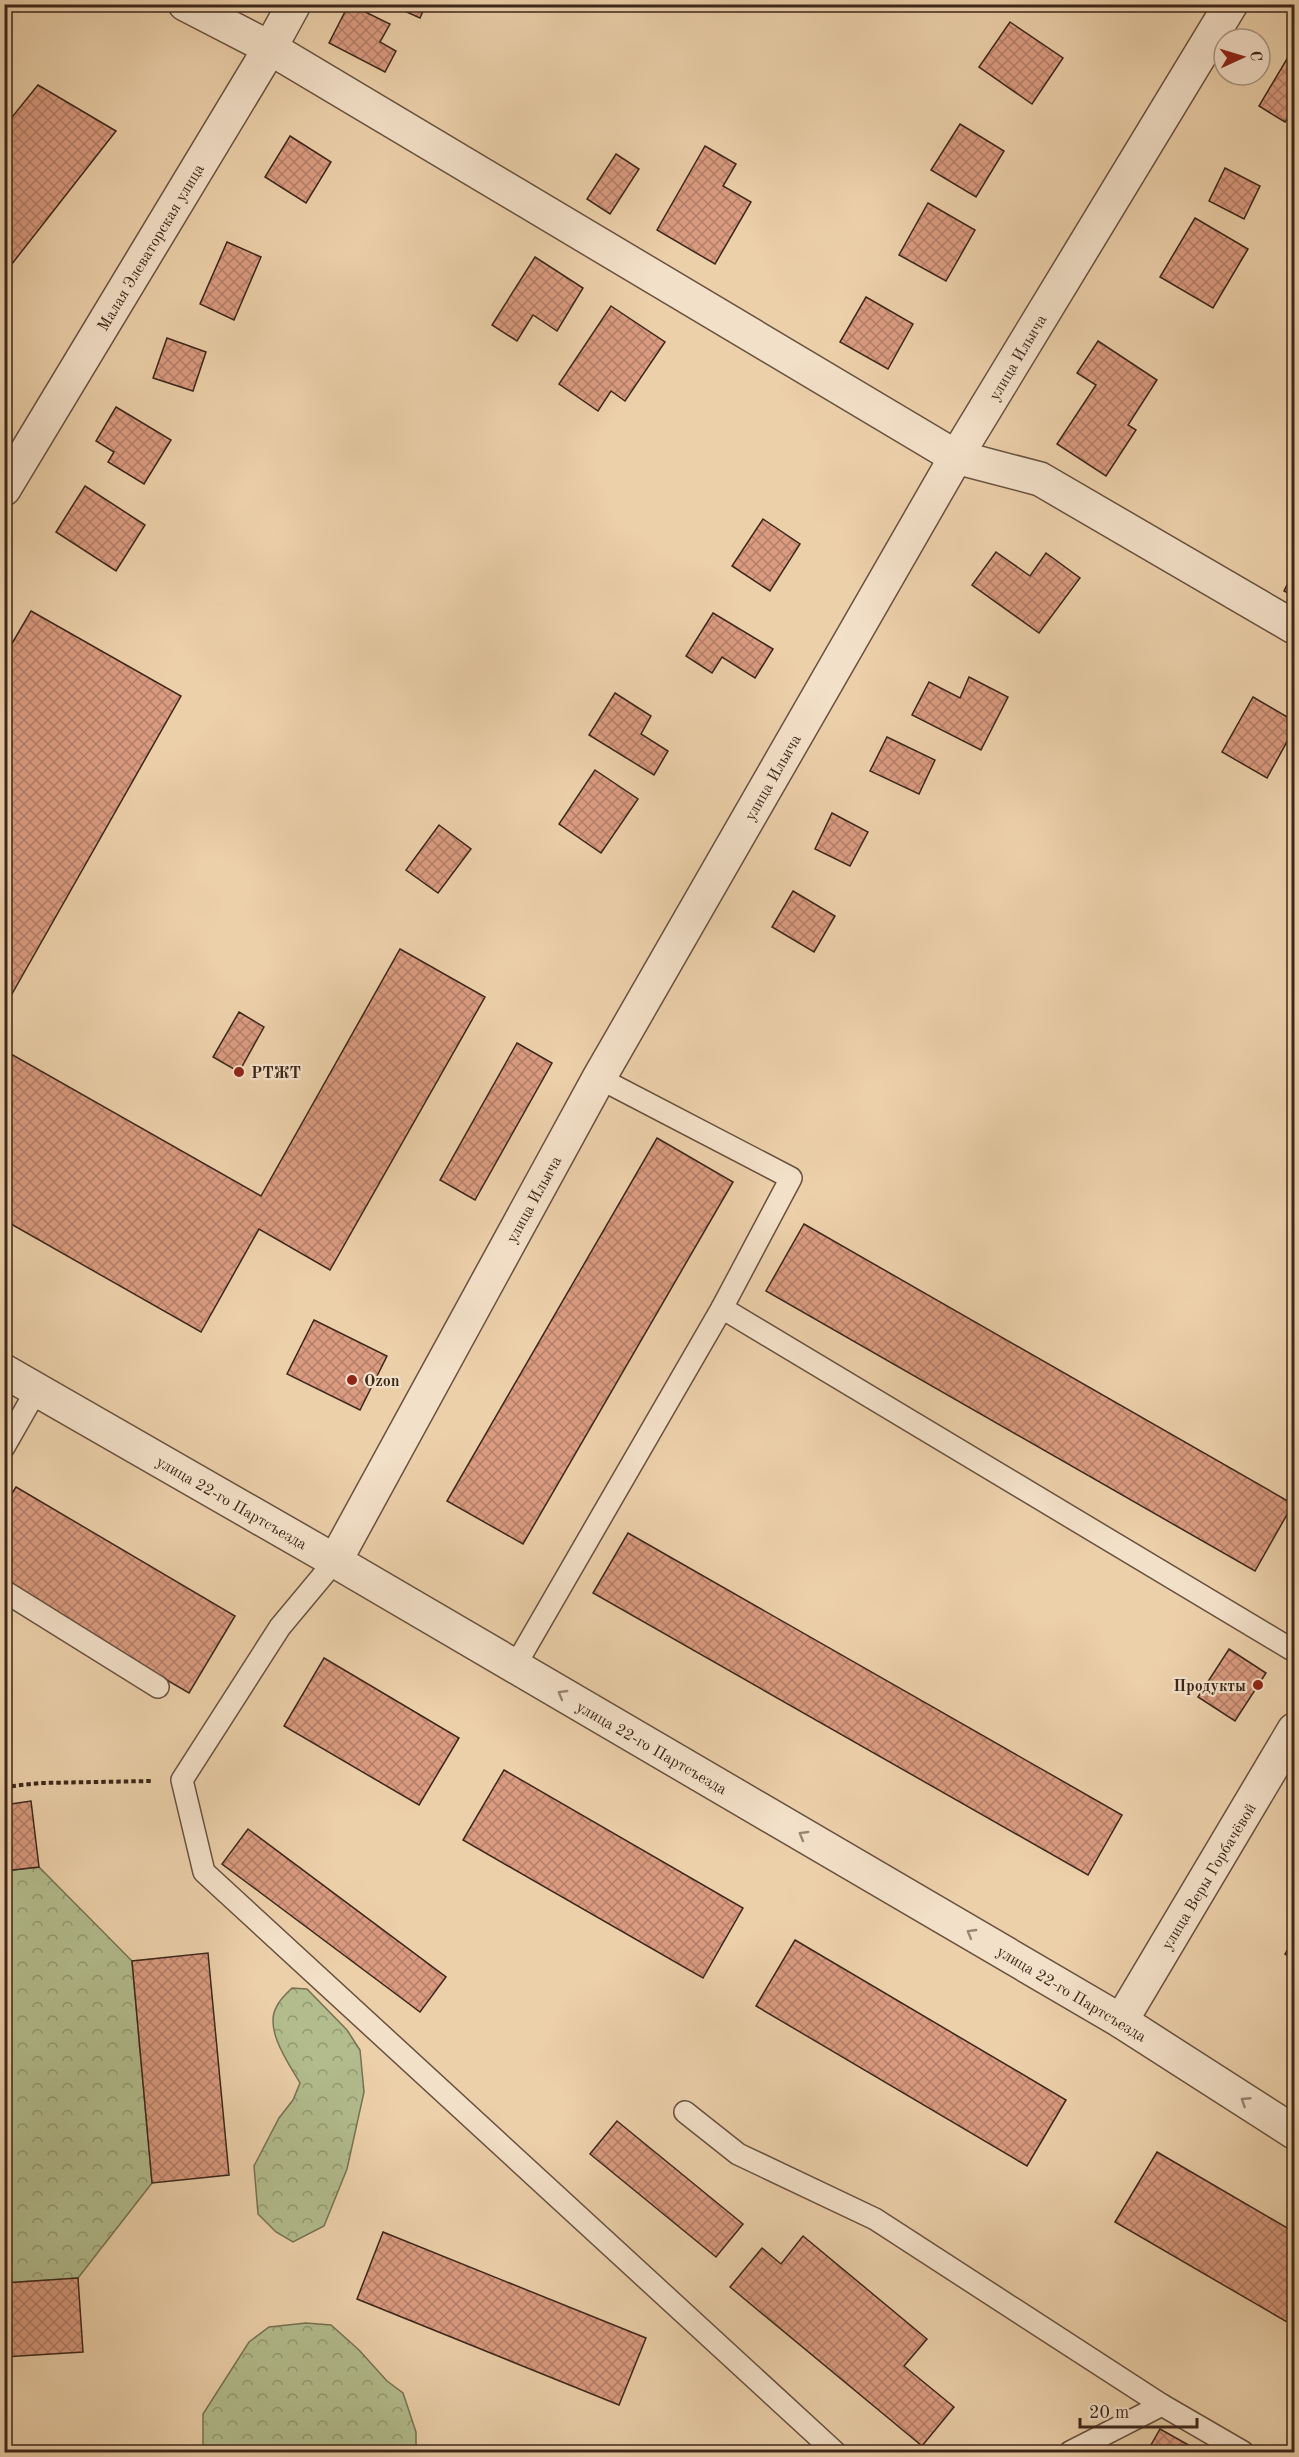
<svg xmlns="http://www.w3.org/2000/svg" width="1299" height="2457" viewBox="0 0 1299 2457" font-family="'Old Standard TT',serif">
  <style>
    .forest { fill: url(#forest-crowns); stroke: #777254; stroke-width: 1.5 }
    .building { fill: url(#building-cross-hatch); stroke: #3c271b; stroke-width: 1.5 }
    .lines { fill: none; stroke-linecap: round; stroke-linejoin: round }
    .lane-casing { stroke: #68513f; stroke-width: 24 }
    .street-casing { stroke: #68513f; stroke-width: 36 }
    .path { stroke: #3c271b; stroke-width: 4; stroke-dasharray: 4.5 3; stroke-linecap: butt }
    .lane { stroke: #f3e0c8; stroke-width: 21 }
    .street { stroke: #f3e0c8; stroke-width: 33 }
    .oneway { stroke: #988472 }
    .poi-dot { fill: #8f2418; stroke: #f3e0c8; stroke-width: 2 }
    .labels { text-anchor: middle; stroke-width: 4.5; stroke-linejoin: round; paint-order: stroke }
    .street-label { font-size: 16px; fill: #3c271b; stroke: #f3e0c8 }
    .poi-label { font-size: 16px; font-weight: bold; fill: #3c271b; stroke: #f3e0c8; text-anchor: start }
  </style>
  <defs>
    <pattern id="forest-crowns" width="20" height="18" patternUnits="userSpaceOnUse" patternTransform="scale(1.5)"><rect width="20" height="18" fill="#b2bc8d"/><path d="M2 6a3 3 0 1 1 6 0M12 15a3 3 0 1 1 6 0" fill="none" stroke="#929972"/></pattern>
    <pattern id="building-cross-hatch" width="8" height="8" patternUnits="userSpaceOnUse" patternTransform="scale(1.5)"><rect width="8" height="8" fill="#da9b80"/><path d="M0 0l8 8M0 8l8-8" fill="none" stroke="#b27e68"/></pattern>
  </defs>
  <rect width="100%" height="100%" fill="#ecd0aa"/>
  <filter id="stains"><feTurbulence type="fractalNoise" baseFrequency=".00333" numOctaves="4"/><feColorMatrix values="0 0 0 0 .2 0 0 0 0 .09 0 0 0 0 .02 0 0 0 .5 -.17"/></filter>
  <radialGradient id="worn" r=".72"><stop offset=".6" stop-color="#630" stop-opacity="0"/><stop offset="1" stop-color="#630" stop-opacity=".3"/></radialGradient>
  <g class="forest">
    <polygon points="39,1867 132,1961 152,2183 78,2278 5,2283 5,1871"/>
    <path d="M292,1988L307,1989L347,2030L360,2050L364,2092L347,2169L324,2226L293,2242L276,2232L258,2214L254,2166L279,2118L293,2100L300,2083C289,2064 263,2028 277,2006C280,1999 287,1993 292,1988Z"/>
    <polygon points="306,2323 331,2325 359,2350 387,2381 403,2393 416,2432 416,2452 203,2452 203,2414 249,2342 269,2327"/>
  </g>
  <g class="building">
    <polygon points="349,4 390,24 380,42 396,51 385,72 329,43"/>
    <polygon points="389,4 426,4 420,18"/>
    <polygon points="1010,22 1063,58 1032,104 979,67"/>
    <polygon points="1291,52 1294,54 1294,113 1292,112 1285,122 1259,106"/>
    <polygon points="38,85 116,131 4,274 4,127"/>
    <polygon points="960,124 1004,151 976,197 931,170"/>
    <polygon points="290,136 331,162 306,203 265,177"/>
    <polygon points="705,146 736,164 723,186 751,202 715,264 657,230"/>
    <polygon points="616,154 639,169 610,214 587,199"/>
    <polygon points="1225,168 1260,186 1244,219 1209,201"/>
    <polygon points="928,203 975,230 946,281 899,255"/>
    <polygon points="1195,218 1248,249 1213,308 1160,277"/>
    <polygon points="227,242 261,257 234,320 200,304"/>
    <polygon points="535,257 583,288 557,331 533,315 517,341 492,325"/>
    <polygon points="866,297 913,324 888,369 840,342"/>
    <polygon points="611,306 665,342 625,401 611,391 598,411 559,384"/>
    <polygon points="167,338 206,352 193,391 153,378"/>
    <polygon points="1098,341 1157,380 1128,425 1136,430 1106,476 1057,444 1096,385 1077,373"/>
    <polygon points="116,407 171,440 144,484 108,462 114,452 96,441"/>
    <polygon points="85,486 145,525 116,571 56,532"/>
    <polygon points="763,519 800,544 770,591 732,566"/>
    <polygon points="996,552 1030,576 1046,553 1080,578 1039,633 972,585"/>
    <polygon points="1294,571 1294,596 1284,591"/>
    <polygon points="31,611 181,696 4,1008 4,657"/>
    <polygon points="713,613 773,649 755,678 722,657 712,673 686,656"/>
    <polygon points="969,677 1008,697 981,750 912,715 929,682 960,698"/>
    <polygon points="615,693 651,716 641,734 668,751 654,775 589,735"/>
    <polygon points="1253,697 1294,721 1294,729 1267,778 1222,752"/>
    <polygon points="887,737 935,760 919,794 870,771"/>
    <polygon points="595,770 638,799 601,853 559,824"/>
    <polygon points="832,813 868,832 850,866 815,849"/>
    <polygon points="439,825 471,849 438,893 406,870"/>
    <polygon points="793,891 835,916 814,952 772,927"/>
    <polygon points="400,949 485,997 330,1270 259,1229 201,1332 4,1220 4,1050 261,1196"/>
    <polygon points="239,1012 264,1027 239,1072 213,1057"/>
    <polygon points="517,1043 552,1063 475,1200 440,1180"/>
    <polygon points="657,1138 733,1182 523,1544 447,1501"/>
    <polygon points="804,1224 1293,1504 1255,1571 766,1291"/>
    <polygon points="314,1320 387,1356 360,1410 287,1374"/>
    <polygon points="16,1487 235,1616 189,1693 4,1585 4,1506"/>
    <polygon points="628,1533 1122,1815 1088,1875 593,1593"/>
    <polygon points="1229,1649 1266,1673 1235,1721 1198,1697"/>
    <polygon points="324,1658 459,1738 419,1805 284,1726"/>
    <polygon points="504,1770 743,1908 703,1978 463,1840"/>
    <polygon points="31,1801 39,1867 4,1871 4,1805"/>
    <polygon points="248,1829 446,1977 420,2012 222,1864"/>
    <polygon points="1294,1939 1294,1960 1285,1954"/>
    <polygon points="795,1940 1066,2100 1027,2166 756,2006"/>
    <polygon points="208,1953 229,2175 152,2183 132,1961"/>
    <polygon points="617,2121 743,2224 716,2257 590,2154"/>
    <polygon points="1157,2152 1294,2232 1294,2326 1115,2222"/>
    <polygon points="383,2232 646,2338 619,2405 357,2299"/>
    <polygon points="803,2236 927,2339 904,2366 954,2407 922,2446 730,2287 762,2248 781,2264"/>
    <polygon points="78,2278 83,2352 4,2357 4,2283"/>
    <polygon points="1160,2429 1201,2452 1147,2452"/>
  </g>
  <g class="lines">
    <defs>
      <g id="lane">
        <polyline points="599,1078 791,1178 722,1308"/>
        <polyline points="4,1447 36,1391"/>
        <polyline points="335,1561 280,1627 182,1780 204,1872 835,2452"/>
        <polyline points="4,1591 158,1687"/>
        <polyline points="515,1666 722,1308 1294,1651"/>
        <polyline points="685,2112 738,2154 875,2219 1162,2405"/>
        <polyline points="1070,2452 1162,2405 1243,2452"/>
      </g>
      <g id="street">
        <polyline points="185,4 270,48 956,457 1040,479 1294,627"/>
        <polyline points="4,489 270,48 294,4"/>
        <polyline points="4,1371 335,1561 1121,2021 1294,2132"/>
        <polyline points="335,1561 599,1078 956,457 1231,4"/>
        <polyline points="1121,2021 1294,1730"/>
      </g>
    </defs>
    <use href="#lane" class="lane-casing"/>
    <use href="#street" class="street-casing"/>
    <polyline class="path" points="4,1787 40,1783 151,1781"/>
    <use href="#lane" class="lane"/>
    <use href="#street" class="street"/>
  </g>
  <defs><path id="oneway-chevron" d="M-2-3.5L2.5 0L-2 3.5" fill="none" stroke-width="1.6" stroke-linecap="round" stroke-linejoin="round" transform="scale(1.5)"/></defs>
  <g class="oneway">
    <use href="#oneway-chevron" transform="translate(562 1694) rotate(-150)"/>
    <use href="#oneway-chevron" transform="translate(803 1835) rotate(-150)"/>
    <use href="#oneway-chevron" transform="translate(971 1933) rotate(-150)"/>
    <use href="#oneway-chevron" transform="translate(1245 2101) rotate(-147)"/>
  </g>
  <g class="poi-dot">
    <circle cx="239" cy="1072" r="6"/>
    <circle cx="352" cy="1380" r="6"/>
    <circle cx="1258" cy="1685" r="6"/>
  </g>
  <g class="labels">
    <g class="street-label">
      <text transform="translate(150 247) rotate(-59)" y="6">Малая Элеваторская улица</text>
      <text transform="translate(1017 357) rotate(-59)" y="6">улица Ильича</text>
      <text transform="translate(772 777) rotate(-60)" y="6">улица Ильича</text>
      <text transform="translate(533 1199) rotate(-61)" y="6">улица Ильича</text>
      <text transform="translate(232 1502) rotate(30)" y="6">улица 22-го Партсъезда</text>
      <text transform="translate(652 1747) rotate(30)" y="6">улица 22-го Партсъезда</text>
      <text transform="translate(1208 1876) rotate(-59)" y="6">улица Веры Горбачёвой</text>
      <text transform="translate(1072 1993) rotate(31)" y="6">улица 22-го Партсъезда</text>
    </g>
    <g class="poi-label">
      <text x="251" y="1078">РТЖТ</text>
      <text x="364" y="1386">Ozon</text>
      <text x="1246" y="1691" text-anchor="end">Продукты</text>
    </g>
  </g>
  <rect width="1299" height="2457" fill="none" stroke="#ecd0aa" stroke-width="24"/>
  <rect x="6" y="6" width="1287" height="2445" fill="none" stroke="#3c271b" stroke-width="3"/>
  <rect x="12" y="12" width="1275" height="2433" fill="none" stroke="#3c271b" stroke-width="1.5"/>
  <g transform="translate(1242 57) rotate(86)"><circle r="28" fill="#f3e0c8" stroke="#aa9683" stroke-width="1.5"/>
  <path d="M0-4.5L10 22L0 15L-10 22Z" fill="#8f2418"/>
  <text y="-9" font-size="16" font-weight="bold" text-anchor="middle" fill="#3c271b">С</text>
  </g>
  <path d="M1080 2418v9h117v-9" fill="none" stroke="#3c271b" stroke-width="3"/>
  <text x="1089" y="2418" font-size="18" fill="#3c271b" stroke="#f3e0c8" stroke-width="4.5" paint-order="stroke">20 m</text>
  <rect width="100%" height="100%" filter="url(#stains)"/>
  <rect width="100%" height="100%" fill="url(#worn)"/>
</svg>
